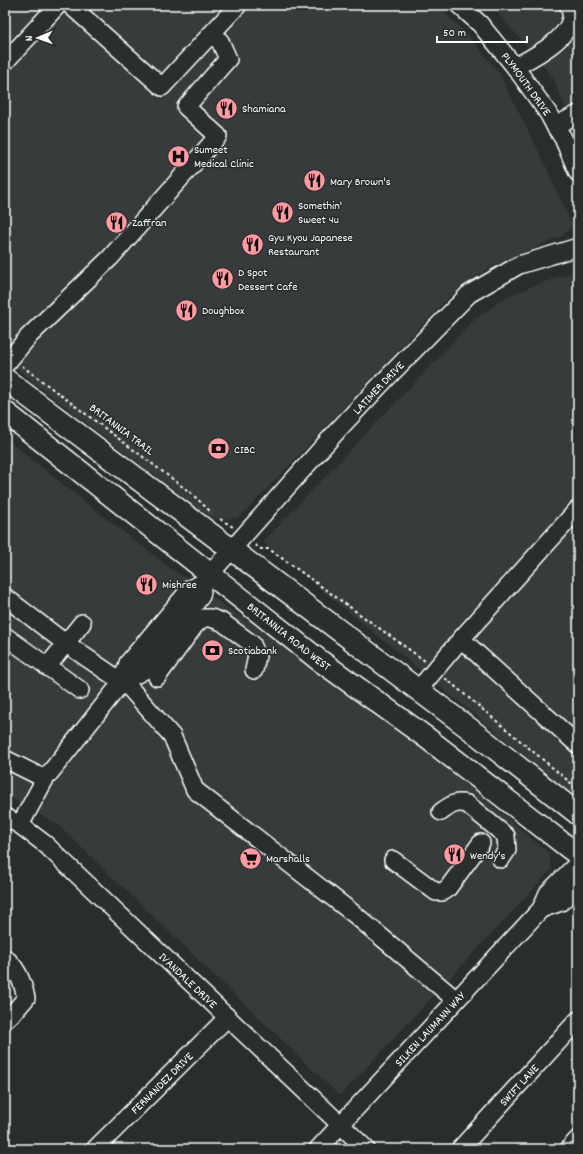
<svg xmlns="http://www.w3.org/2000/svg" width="583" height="1154" viewBox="0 0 583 1154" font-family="Dekko,sans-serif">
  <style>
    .built { fill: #373a3b }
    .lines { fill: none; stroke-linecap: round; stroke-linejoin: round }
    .minor-casing { stroke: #fff; stroke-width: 20 }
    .major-casing { stroke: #fff; stroke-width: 24 }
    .path { stroke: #fff; stroke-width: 2; stroke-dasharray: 3 3; stroke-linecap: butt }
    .minor { stroke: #2a2d2e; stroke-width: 17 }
    .major { stroke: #2a2d2e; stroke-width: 21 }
    .labels { text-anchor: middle; stroke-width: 3; stroke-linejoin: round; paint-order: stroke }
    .street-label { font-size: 12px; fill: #fff; stroke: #2a2d2e }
    .poi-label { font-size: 12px; fill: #fff; stroke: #2a2d2e; text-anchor: start }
  </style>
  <rect width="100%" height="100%" fill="#2a2d2e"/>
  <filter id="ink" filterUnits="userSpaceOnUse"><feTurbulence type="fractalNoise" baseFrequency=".025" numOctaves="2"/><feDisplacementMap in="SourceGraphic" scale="8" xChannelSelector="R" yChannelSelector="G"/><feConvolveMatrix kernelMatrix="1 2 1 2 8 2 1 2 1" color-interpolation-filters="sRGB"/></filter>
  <g filter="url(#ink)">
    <g class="built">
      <polygon points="5,5 436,5 467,34 498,71 543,160 572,225 563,236 527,251 487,269 449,297 246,511 236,519 234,517 229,519 216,519 206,515 34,383 5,359"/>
      <polygon points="491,5 578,5 578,138 552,76"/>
      <polygon points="578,271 578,799 263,542 474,320 508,296 538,284"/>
      <polygon points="5,438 84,501 169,567 225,606 359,694 549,853 552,869 340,1096 57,824 5,795"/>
    </g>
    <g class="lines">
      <defs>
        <g id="minor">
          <polyline points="70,5 162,87 238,5"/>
          <path id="s1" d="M459,5L480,24L515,67L548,113L555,126L563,138L578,173"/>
          <polyline points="5,62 58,5"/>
          <path d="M515,67C533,57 566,41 571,19C572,15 570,10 570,6L568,5"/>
          <polyline points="555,126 578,114"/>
          <polyline points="5,365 29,336 110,258 218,136 186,107 228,59 220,41 210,35"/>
          <polyline points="578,509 461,639 578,745"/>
          <polyline points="5,597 65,643 128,686 172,736 195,790 354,914 456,1000"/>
          <polyline points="5,636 80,690"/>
          <polyline points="47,667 82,623"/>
          <polyline points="157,677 195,625 203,618 211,618 222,622 252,644 257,656 254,670"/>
          <polyline points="122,682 143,671 201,596 202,591 201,584"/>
          <polyline points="418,690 461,639"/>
          <polyline points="5,759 45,779 20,825"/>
          <path id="s2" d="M45,779L122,682L128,663L191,588L201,584L337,431L385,380L469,294L519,265L578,247"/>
          <path d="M441,812C451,805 455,801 467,804L506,836L507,850L501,859"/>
          <path id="s3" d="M5,817L20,825L45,844L366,1149"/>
          <polyline points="393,860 436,892 442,892 448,888 481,843"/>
          <polyline points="541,909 561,902 578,885"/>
          <path d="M5,958C18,968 23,983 26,998L14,1012L5,1020"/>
          <path id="s4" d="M95,1149L228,1017"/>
          <path id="s5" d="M318,1149L541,909L548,893L578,863"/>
          <path id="s6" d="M460,1149L578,1020"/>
          <polyline points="569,1149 578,1139"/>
        </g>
        <g id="major">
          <polyline points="5,379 470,729 578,814"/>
          <path id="s7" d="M5,412L319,660L427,738L578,855"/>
        </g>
      </defs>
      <use href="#minor" class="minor-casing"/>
      <use href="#major" class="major-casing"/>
      <g class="path">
        <polyline points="22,366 191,493 212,513"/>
        <polyline points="220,519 233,527"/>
        <polyline points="255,545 261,549 269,549 425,661"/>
        <polyline points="445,678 578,789"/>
      </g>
      <use href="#minor" class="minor"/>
      <use href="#major" class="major"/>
    </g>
  </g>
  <defs>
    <symbol id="restaurant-disc" viewBox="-11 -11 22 22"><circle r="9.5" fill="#ff9aa2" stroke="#2a2d2e"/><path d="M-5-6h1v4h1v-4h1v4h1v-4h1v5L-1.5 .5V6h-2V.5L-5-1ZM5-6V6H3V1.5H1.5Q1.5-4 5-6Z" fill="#111"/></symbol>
    <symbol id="hospital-disc" viewBox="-11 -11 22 22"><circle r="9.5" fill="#ff9aa2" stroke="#2a2d2e"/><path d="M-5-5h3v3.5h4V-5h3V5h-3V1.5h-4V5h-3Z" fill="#111"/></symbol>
    <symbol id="bank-disc" viewBox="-11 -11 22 22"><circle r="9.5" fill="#ff9aa2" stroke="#2a2d2e"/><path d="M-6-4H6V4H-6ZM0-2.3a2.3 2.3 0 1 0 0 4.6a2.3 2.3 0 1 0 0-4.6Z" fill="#111"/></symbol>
    <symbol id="supermarket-disc" viewBox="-11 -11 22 22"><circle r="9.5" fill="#ff9aa2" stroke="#2a2d2e"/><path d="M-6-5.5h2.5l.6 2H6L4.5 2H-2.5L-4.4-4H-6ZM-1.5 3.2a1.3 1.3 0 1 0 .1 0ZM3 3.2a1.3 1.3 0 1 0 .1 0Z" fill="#111"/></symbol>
  </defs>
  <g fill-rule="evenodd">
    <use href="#restaurant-disc" x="214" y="96" width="25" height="25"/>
    <use href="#hospital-disc" x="166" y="144" width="25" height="25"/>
    <use href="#restaurant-disc" x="302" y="168" width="25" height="25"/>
    <use href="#restaurant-disc" x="270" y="200" width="25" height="25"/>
    <use href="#restaurant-disc" x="104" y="210" width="25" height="25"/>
    <use href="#restaurant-disc" x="240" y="232" width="25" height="25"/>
    <use href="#restaurant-disc" x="210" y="266" width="25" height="25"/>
    <use href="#restaurant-disc" x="174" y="298" width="25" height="25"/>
    <use href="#bank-disc" x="206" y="436" width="25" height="25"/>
    <use href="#restaurant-disc" x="134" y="572" width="25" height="25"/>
    <use href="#bank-disc" x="200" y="638" width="25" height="25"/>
    <use href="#restaurant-disc" x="442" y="842" width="25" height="25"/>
    <use href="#supermarket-disc" x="238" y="846" width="25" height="25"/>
  </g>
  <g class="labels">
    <g class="street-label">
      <text dy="4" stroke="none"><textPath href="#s1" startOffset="104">PLYMOUTH DRIVE</textPath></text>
      <text dy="4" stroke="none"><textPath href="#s2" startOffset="517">LATIMER DRIVE</textPath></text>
      <text transform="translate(122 429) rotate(37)" y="4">BRITANNIA TRAIL</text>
      <text dy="4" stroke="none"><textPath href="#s7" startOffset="362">BRITANNIA ROAD WEST</textPath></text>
      <text dy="4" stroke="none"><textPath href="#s3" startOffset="246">IVANDALE DRIVE</textPath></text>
      <text dy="4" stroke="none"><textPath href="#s5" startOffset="164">SILKEN LAUMANN WAY</textPath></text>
      <text dy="4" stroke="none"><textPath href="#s4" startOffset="94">FERNANDEZ DRIVE</textPath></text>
      <text dy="4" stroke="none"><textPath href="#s6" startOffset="87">SWIFT LANE</textPath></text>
    </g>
    <g class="poi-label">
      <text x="242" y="112">Shamiana</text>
      <text x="194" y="153">Sumeet<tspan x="194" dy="14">Medical Clinic</tspan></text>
      <text x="330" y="185">Mary Brown's</text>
      <text x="298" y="209">Somethin'<tspan x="298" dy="14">Sweet 4u</tspan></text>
      <text x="132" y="226">Zaffran</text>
      <text x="268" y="241">Gyu Kyou Japanese<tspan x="268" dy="14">Restaurant</tspan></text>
      <text x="238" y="276">D Spot<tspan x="238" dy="14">Dessert Cafe</tspan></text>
      <text x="202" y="314">Doughbox</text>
      <text x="234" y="453">CIBC</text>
      <text x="162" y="588">Mishree</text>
      <text x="228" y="654">Scotiabank</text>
      <text x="470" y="859">Wendy's</text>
      <text x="266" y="862">Marshalls</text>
    </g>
  </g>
  <rect width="583" height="1154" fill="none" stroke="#2a2d2e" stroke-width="20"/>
  <rect x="10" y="10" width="563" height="1134" fill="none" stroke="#fff" stroke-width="1.5" filter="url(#ink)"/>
  <g transform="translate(38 38) rotate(268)" stroke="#2a2d2e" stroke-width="3" paint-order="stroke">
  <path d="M0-3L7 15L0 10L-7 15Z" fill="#ffffff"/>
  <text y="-6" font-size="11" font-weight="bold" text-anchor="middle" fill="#ffffff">N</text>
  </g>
  <path d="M437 36v6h90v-6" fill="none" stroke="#ffffff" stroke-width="2"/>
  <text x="443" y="36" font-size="12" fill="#ffffff" stroke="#2a2d2e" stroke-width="3" paint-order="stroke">50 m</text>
</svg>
